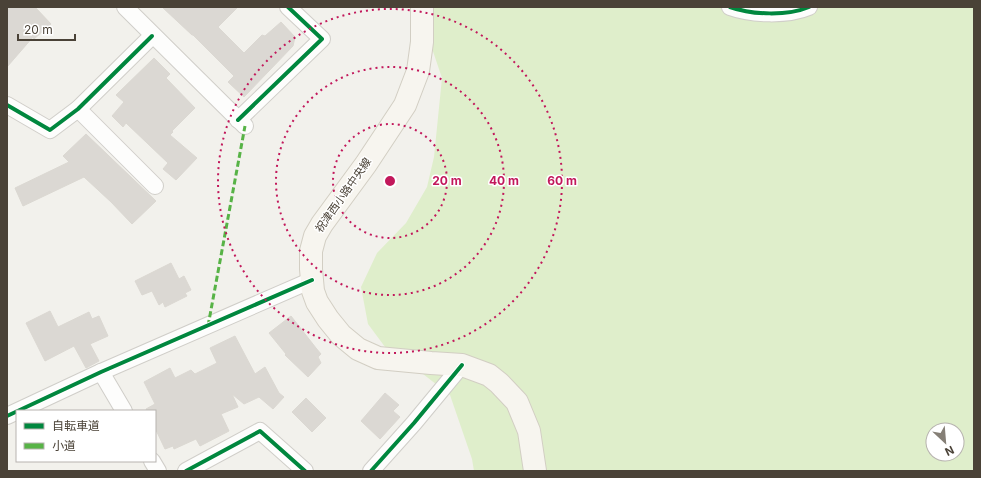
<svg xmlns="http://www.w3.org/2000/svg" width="981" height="478" viewBox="0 0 981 478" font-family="Inter,'Noto Sans JP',sans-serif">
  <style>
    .green { fill: #dfeecb; fill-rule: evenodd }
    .building { fill: #dbd8d3; stroke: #dbd8d2 }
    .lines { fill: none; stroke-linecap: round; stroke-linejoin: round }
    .street-casing { stroke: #d0cec9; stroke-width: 18 }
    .secondary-casing { stroke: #d2cec3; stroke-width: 24 }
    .street { stroke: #fdfdfc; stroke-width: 16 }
    .secondary { stroke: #f7f5ef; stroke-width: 22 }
    .quiet { stroke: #57b346; stroke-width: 3; stroke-dasharray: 6 3; stroke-linecap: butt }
    .cycleway-casing { stroke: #fff; stroke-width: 6 }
    .cycleway { stroke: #00873e; stroke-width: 4 }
    .ring { fill: none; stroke: #c2185b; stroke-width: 2; stroke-dasharray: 2 4 }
    .labels { text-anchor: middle; stroke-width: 3; stroke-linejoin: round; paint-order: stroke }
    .street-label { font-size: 11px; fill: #4a4237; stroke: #fff }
    .centre { fill: #c2185b; stroke: #fff; stroke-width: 2 }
    .ring-label { font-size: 12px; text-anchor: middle; font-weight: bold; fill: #c2185b; stroke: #fff; stroke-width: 3; stroke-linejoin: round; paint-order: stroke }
  </style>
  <rect width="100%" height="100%" fill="#f2f1ec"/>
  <path class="green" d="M418,7H974V471H474L472,459L450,395L423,374L391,355L368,324L361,287L377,253L406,223L427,187L434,157L442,78ZM933,430H957V454H933Z"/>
  <g class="building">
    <polygon points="7,7 35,7 51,24 34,39 33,37 7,67"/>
    <polygon points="162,7 238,7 218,27 244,53 262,35 265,36 281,22 295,37 293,46 244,97 228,82 234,76 193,35 192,35"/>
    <polygon points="154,58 170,74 166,78 195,108 172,131 173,132 170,135 197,158 176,180 163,169 168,163 126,123 123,127 112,116 124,102 116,95"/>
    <polygon points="86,134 156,201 132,224 111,202 84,177 23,206 15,188 69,162 63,156"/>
    <polygon points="171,263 179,279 184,276 191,290 185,293 187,296 165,307 163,302 159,305 152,291 142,295 135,281"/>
    <polygon points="50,311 58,327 89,312 92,319 99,316 108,336 90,344 99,361 86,368 74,346 45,361 26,323"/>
    <polygon points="291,316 316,348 321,354 318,357 321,363 308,377 285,355 286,354 269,333"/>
    <polygon points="235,336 255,374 265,367 279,393 284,397 273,409 259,397 244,404 232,394 238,407 221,414 229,431 200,446 196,439 174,449 173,446 165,449 155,428 155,411 147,411 146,409 155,404 144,382 170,368 175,378 191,370 195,374 217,363 210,348"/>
    <polygon points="385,393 399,405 393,411 400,417 380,439 361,421"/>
    <polygon points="306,398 326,418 312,432 292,412"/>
  </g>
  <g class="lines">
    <defs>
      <g id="street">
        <polyline points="125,7 245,126"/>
        <path d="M730,7C752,15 788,16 809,7"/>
        <polyline points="7,105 50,130 78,109 152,36"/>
        <polyline points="78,109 155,186"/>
        <polyline points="238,120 322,39 288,7"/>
        <polyline points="101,372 124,411"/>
        <polyline points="7,416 101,372 312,280"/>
        <polyline points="152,461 158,471"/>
        <polyline points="186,471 260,431 305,471"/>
        <polyline points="371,471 414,423 462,365"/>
      </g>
      <polyline id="secondary" points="422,7 422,42 418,71 405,105 366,164 322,224 315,236 311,251 311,269 313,291 317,302 328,319 341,335 358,349 378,358 431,363 462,365 489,375 499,383 517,402 529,431 535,471"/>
    </defs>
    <use href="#street" class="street-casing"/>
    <use href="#secondary" class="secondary-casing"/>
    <use href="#street" class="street"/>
    <use href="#secondary" class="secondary"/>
    <polyline class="quiet" points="208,326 245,126"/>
    <defs>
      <g id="cycleway">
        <path d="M730,7C752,15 788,16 809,7"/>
        <polyline points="7,105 50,130 78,109 152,36"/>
        <polyline points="238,120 322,39 288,7"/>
        <polyline points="7,416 101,372 312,280"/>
        <polyline points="186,471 260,431 305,471"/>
        <polyline points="371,471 414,423 462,365"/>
      </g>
    </defs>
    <use href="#cycleway" class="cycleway-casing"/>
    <use href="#cycleway" class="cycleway"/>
  </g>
  <g class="ring">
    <circle cx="390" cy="181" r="57"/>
    <circle cx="390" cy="181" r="114"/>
    <circle cx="390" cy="181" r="172"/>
  </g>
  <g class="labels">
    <g class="street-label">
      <text transform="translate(343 195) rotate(-55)" y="4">祝津西小路中央線</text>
    </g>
  </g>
  <circle cx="390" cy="181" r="6" class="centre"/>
  <g class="ring-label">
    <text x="447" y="185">20 m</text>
    <text x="504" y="185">40 m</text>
    <text x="562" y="185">60 m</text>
  </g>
  <rect width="981" height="478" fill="none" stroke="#4a4237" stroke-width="16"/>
  <rect x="16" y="410" width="140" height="52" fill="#ffffff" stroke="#b7b3af"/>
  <rect x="24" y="423" width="20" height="6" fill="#00873e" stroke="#b7b3af"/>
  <text x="52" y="430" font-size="12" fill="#4a4237">自転車道</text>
  <rect x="24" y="443" width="20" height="6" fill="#57b346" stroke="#b7b3af"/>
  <text x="52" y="450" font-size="12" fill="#4a4237">小道</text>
  <g transform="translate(945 442) rotate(154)"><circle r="19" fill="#ffffff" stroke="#b7b3af"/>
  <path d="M0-3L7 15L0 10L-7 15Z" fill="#857f76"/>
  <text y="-6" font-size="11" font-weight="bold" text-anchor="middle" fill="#4a4237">N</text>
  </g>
  <path d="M18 34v6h57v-6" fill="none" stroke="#4a4237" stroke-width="2"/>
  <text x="24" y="34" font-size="12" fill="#4a4237" stroke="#ffffff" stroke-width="3" paint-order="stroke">20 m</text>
</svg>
